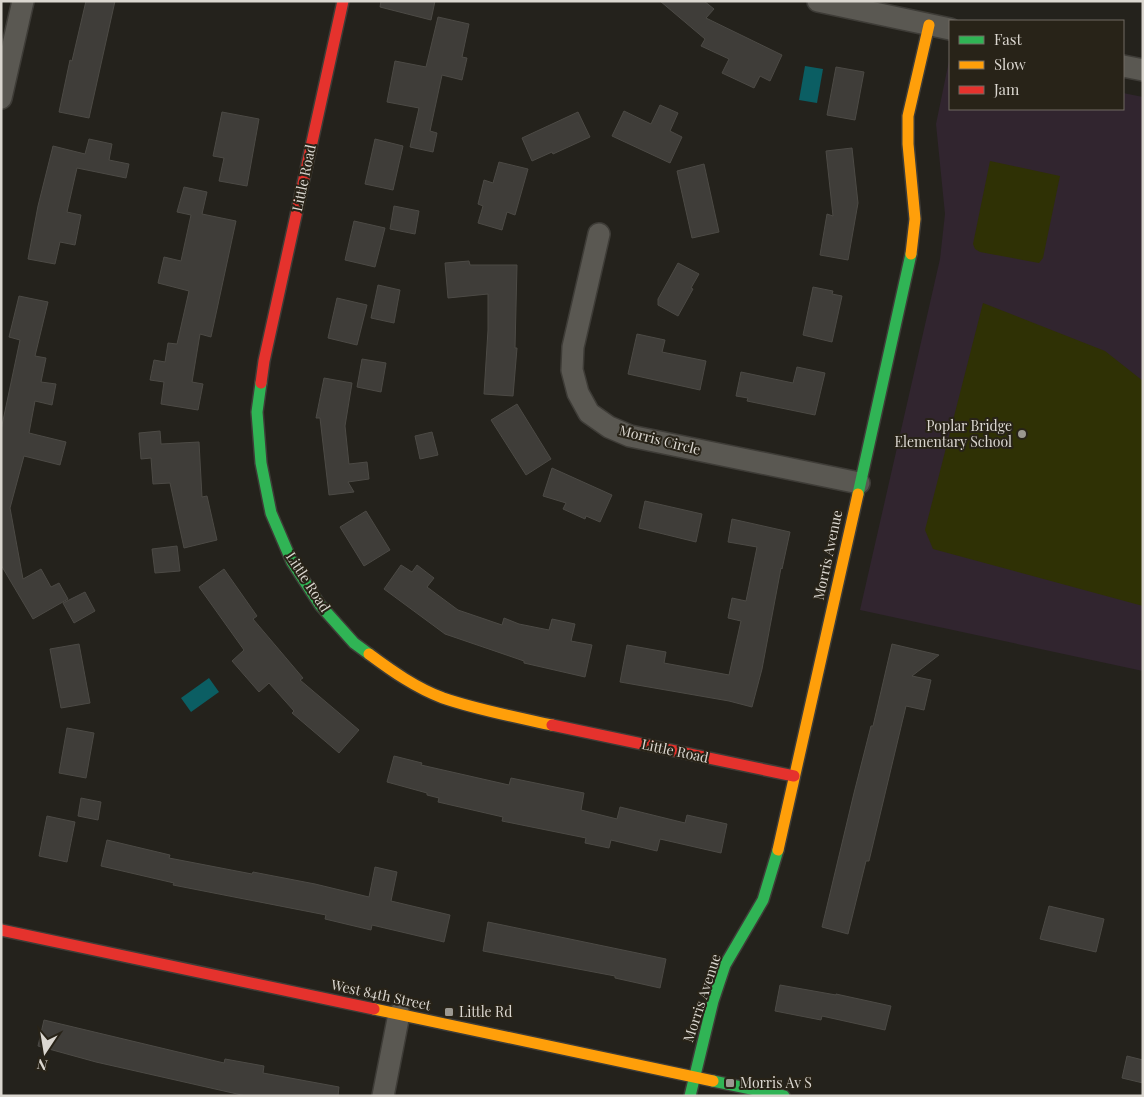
<svg xmlns="http://www.w3.org/2000/svg" width="1144" height="1097" viewBox="0 0 1144 1097" font-family="'Playfair Display',serif">
  <style>
    .education { fill: #31252f }
    .green { fill: #2f3105 }
    .water { fill: #0b5e63 }
    .building { fill: #3f3d39; stroke: #4c4a45 }
    .lines { fill: none; stroke-linecap: round; stroke-linejoin: round }
    .street-casing { stroke: #3e3c37; stroke-width: 24 }
    .fast-casing { stroke: #3e3c37; stroke-width: 14 }
    .slow-casing { stroke: #3e3c37; stroke-width: 14 }
    .jam-casing { stroke: #3e3c37; stroke-width: 14 }
    .street { stroke: #5a5852; stroke-width: 21 }
    .fast { stroke: #30b455; stroke-width: 11 }
    .slow { stroke: #ff9f0a; stroke-width: 11 }
    .jam { stroke: #e5322d; stroke-width: 11 }
    .poi-dot { fill: #9b9891; stroke: #282318; stroke-width: 2 }
    .labels { text-anchor: middle; stroke-width: 4; stroke-linejoin: round; paint-order: stroke }
    .street-label { font-size: 14px; fill: #dbd7d0; stroke: #282318 }
    .poi-label { font-size: 14px; fill: #dbd7d0; stroke: #282318; text-anchor: start }
  </style>
  <rect width="100%" height="100%" fill="#24221c"/>
  <polygon class="education" points="950,56 950,109 1123,109 1123,93 1143,97 1143,671 860,610 940,259 945,214 936,124"/>
  <g class="green">
    <polygon points="990,161 1060,176 1043,258 1039,263 980,252 975,249 973,244"/>
    <polygon points="983,303 1105,351 1143,381 1143,606 933,549 925,530"/>
  </g>
  <g class="water">
    <polygon points="805,66 823,69 817,103 799,100"/>
    <polygon points="209,678 219,692 191,712 181,698"/>
  </g>
  <g class="building">
    <polygon points="86,1 115,1 89,118 59,112 70,60 72,61"/>
    <polygon points="381,1 435,1 431,20 380,7"/>
    <polygon points="660,1 704,1 714,9 706,18 782,55 770,81 760,76 754,88 722,73 729,59 701,46 705,39"/>
    <polygon points="438,17 469,24 462,57 467,58 462,80 442,75 430,131 437,133 433,152 410,147 419,108 387,102 395,61 426,67"/>
    <polygon points="836,67 864,72 855,120 827,115"/>
    <polygon points="660,105 678,113 670,131 682,137 670,163 612,136 624,111 651,124"/>
    <polygon points="222,112 259,119 247,186 219,181 224,158 213,156"/>
    <polygon points="578,112 590,137 553,154 552,152 532,161 522,138"/>
    <polygon points="89,139 112,144 109,160 129,164 126,178 77,168 67,212 81,215 75,245 60,242 55,264 28,259 38,206 53,146 85,154"/>
    <polygon points="375,139 403,146 393,190 365,184"/>
    <polygon points="852,148 858,203 848,260 820,255 827,214 833,216 826,151"/>
    <polygon points="499,162 528,169 515,215 507,212 502,230 478,223 483,206 478,204 484,180 493,183"/>
    <polygon points="704,164 719,232 692,238 677,171"/>
    <polygon points="184,187 207,192 202,214 236,221 211,337 200,334 192,382 203,384 198,410 161,404 164,382 150,380 154,360 165,362 168,343 177,344 189,291 158,283 164,257 181,261 191,215 177,212"/>
    <polygon points="394,206 419,211 415,234 390,229"/>
    <polygon points="354,221 385,228 375,267 345,260"/>
    <polygon points="469,261 470,265 517,265 515,348 517,348 513,396 484,394 488,330 488,294 448,298 445,263"/>
    <polygon points="678,263 699,274 691,288 693,289 678,316 658,305 658,299"/>
    <polygon points="378,285 400,290 394,323 371,318"/>
    <polygon points="813,287 833,291 832,294 842,296 832,342 803,335"/>
    <polygon points="19,296 48,302 35,356 46,358 41,382 56,384 52,405 35,401 29,433 66,442 60,465 24,456 10,508 23,579 41,569 51,587 59,583 68,599 33,619 1,565 1,430 20,340 9,337"/>
    <polygon points="337,298 367,305 357,345 328,338"/>
    <polygon points="637,334 665,340 662,352 706,361 700,390 628,374"/>
    <polygon points="362,359 386,363 381,392 357,387"/>
    <polygon points="797,367 825,373 815,415 747,401 748,398 736,396 741,372 793,383"/>
    <polygon points="324,378 352,383 345,426 349,464 367,462 369,479 348,482 354,492 329,495 320,418 316,418"/>
    <polygon points="517,404 551,459 526,475 491,420"/>
    <polygon points="160,431 161,444 199,442 202,497 207,496 217,540 184,548 170,483 153,484 151,458 141,459 139,433"/>
    <polygon points="432,432 438,455 420,459 415,436"/>
    <polygon points="552,468 612,495 600,522 586,516 585,519 563,509 566,503 543,496"/>
    <polygon points="645,501 702,514 696,542 639,528"/>
    <polygon points="366,511 390,550 364,566 340,527"/>
    <polygon points="732,519 790,532 782,569 781,568 762,669 752,707 729,701 620,682 627,645 666,652 664,663 729,675 741,621 728,618 732,598 746,601 757,547 728,542"/>
    <polygon points="177,546 180,571 155,573 152,549"/>
    <polygon points="401,565 412,572 417,565 434,578 427,587 458,610 502,625 504,618 519,624 549,630 552,619 575,624 571,641 592,645 585,677 524,663 524,661 445,634 384,589"/>
    <polygon points="224,569 257,616 253,619 303,678 300,680 359,730 339,753 292,713 294,711 269,683 259,692 232,661 244,650 199,587"/>
    <polygon points="85,592 95,611 74,623 63,603"/>
    <polygon points="79,644 90,703 61,708 50,649"/>
    <polygon points="892,644 939,655 912,676 931,680 924,710 906,706 869,861 866,861 848,934 822,927 854,793 871,726 873,726"/>
    <polygon points="67,728 94,733 86,778 59,773"/>
    <polygon points="394,756 422,763 421,765 509,785 511,778 584,793 581,810 617,819 620,807 685,823 687,815 727,824 721,853 660,839 657,851 611,840 609,848 585,843 586,838 502,821 503,817 438,802 439,798 427,795 427,793 387,782"/>
    <polygon points="81,798 101,802 98,820 78,816"/>
    <polygon points="47,816 75,822 67,862 39,856"/>
    <polygon points="107,840 170,855 169,858 252,874 253,872 315,884 369,897 375,867 397,872 391,901 450,915 444,942 372,925 371,930 325,919 326,915 173,885 174,883 101,866"/>
    <polygon points="1049,906 1104,919 1096,952 1040,939"/>
    <polygon points="488,922 666,959 660,988 615,978 615,976 483,951"/>
    <polygon points="780,985 836,995 836,994 891,1006 885,1030 822,1016 821,1020 775,1011"/>
    <polygon points="44,1020 224,1063 225,1059 264,1066 263,1073 339,1087 338,1096 246,1096 96,1062 38,1046"/>
    <polygon points="1127,1056 1143,1060 1143,1083 1122,1078"/>
  </g>
  <g class="lines">
    <defs>
      <g id="street">
        <polyline points="818,1 950,29"/>
        <polyline points="1123,66 1143,70"/>
        <polyline points="1,98 23,1"/>
        <polyline points="599,234 573,347 572,370 578,393 589,413 609,427 630,436 859,483"/>
        <polyline points="383,1096 399,1014"/>
      </g>
      <g id="fast">
        <polyline points="261,383 257,412 261,463 271,513 292,562 320,605 354,643 369,654"/>
        <polyline points="858,494 911,254"/>
        <polyline points="713,1081 784,1096"/>
        <polyline points="690,1096 713,1001 725,965 763,900 778,850"/>
      </g>
      <g id="slow">
        <polyline points="911,254 915,219 908,144 908,116 929,25"/>
        <path d="M369,654C392,671 416,688 443,698C478,710 515,717 552,725"/>
        <polyline points="778,850 858,494"/>
        <polyline points="374,1009 713,1081"/>
      </g>
      <g id="jam">
        <polyline points="261,383 264,361 343,1"/>
        <polyline points="552,725 794,776"/>
        <polyline points="1,930 374,1009"/>
      </g>
    </defs>
    <use href="#street" class="street-casing"/>
    <use href="#fast" class="fast-casing"/>
    <use href="#slow" class="slow-casing"/>
    <use href="#jam" class="jam-casing"/>
    <use href="#street" class="street"/>
    <use href="#fast" class="fast"/>
    <use href="#slow" class="slow"/>
    <use href="#jam" class="jam"/>
  </g>
  <g class="poi-dot">
    <circle cx="1022" cy="434" r="5"/>
    <rect x="444" y="1007" width="10" height="10" rx="2.5"/>
    <rect x="725" y="1078" width="10" height="10" rx="2.5"/>
  </g>
  <g class="labels">
    <g class="street-label">
      <text transform="translate(304 178) rotate(-78)" y="5">Little Road</text>
      <text transform="translate(660 440) rotate(14)" y="5">Morris Circle</text>
      <text transform="translate(828 555) rotate(-78)" y="5">Morris Avenue</text>
      <text transform="translate(308 582) rotate(57)" y="5">Little Road</text>
      <text transform="translate(675 751) rotate(12)" y="5">Little Road</text>
      <text transform="translate(381 995) rotate(12)" y="5">West 84th Street</text>
      <text transform="translate(702 998) rotate(-72)" y="5">Morris Avenue</text>
    </g>
    <g class="poi-label">
      <text x="1012" y="431" text-anchor="end">Poplar Bridge<tspan x="1012" dy="16">Elementary School</tspan></text>
      <text x="459" y="1017">Little Rd</text>
      <text x="740" y="1088">Morris Av S</text>
    </g>
  </g>
  <rect width="1144" height="1097" fill="none" stroke="#dbd7d0" stroke-width="5"/>
  <rect x="949" y="20" width="175" height="90" fill="#282318" stroke="#706b62"/>
  <rect x="959" y="36" width="25" height="8" fill="#30b455" stroke="#706b62"/>
  <text x="994" y="45" font-size="15" fill="#dbd7d0">Fast</text>
  <rect x="959" y="61" width="25" height="8" fill="#ff9f0a" stroke="#706b62"/>
  <text x="994" y="70" font-size="15" fill="#dbd7d0">Slow</text>
  <rect x="959" y="86" width="25" height="8" fill="#e5322d" stroke="#706b62"/>
  <text x="994" y="95" font-size="15" fill="#dbd7d0">Jam</text>
  <g transform="translate(45 1052) rotate(192)" stroke="#282318" stroke-width="4" paint-order="stroke">
  <path d="M0-4L9 19L0 12L-9 19Z" fill="#dbd7d0"/>
  <text y="-8" font-size="14" font-weight="bold" text-anchor="middle" fill="#dbd7d0">N</text>
  </g>
</svg>
